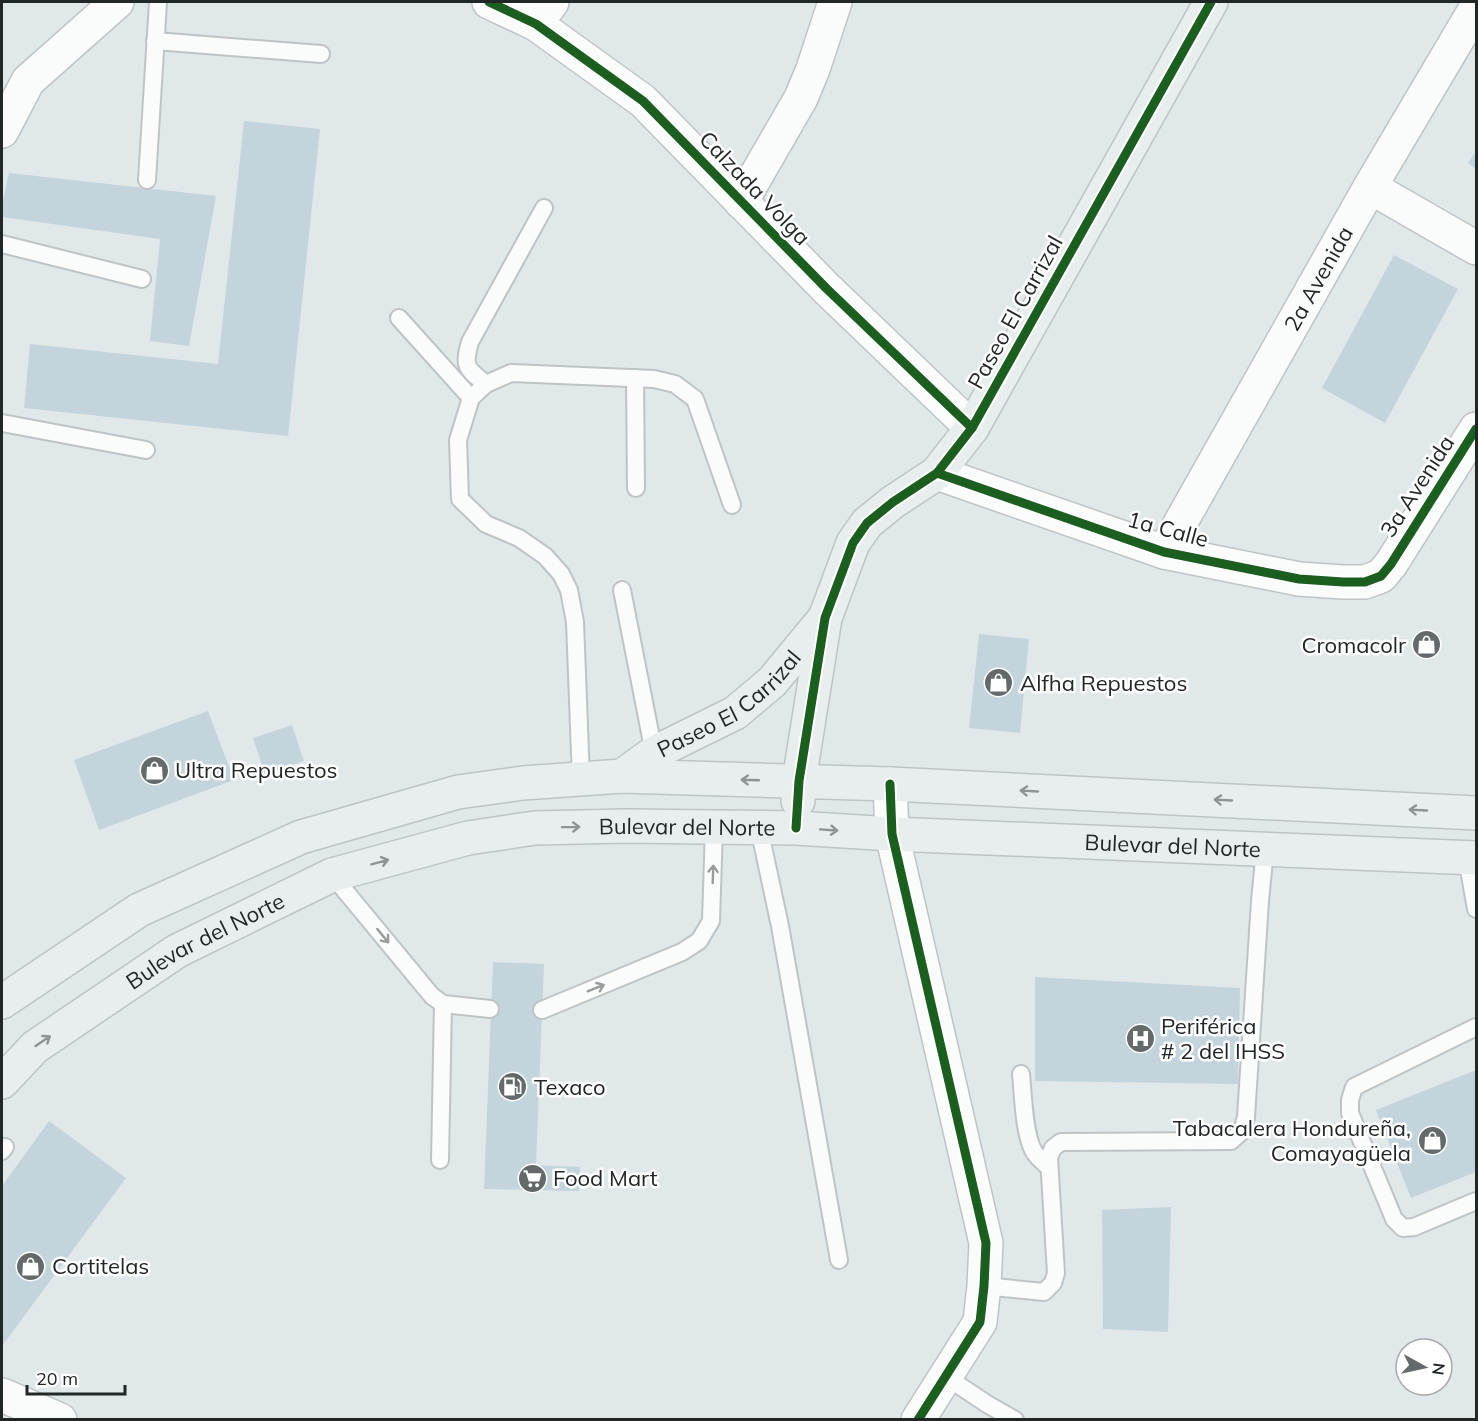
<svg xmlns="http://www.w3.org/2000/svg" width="1478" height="1421" viewBox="0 0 1478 1421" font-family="Mulish,sans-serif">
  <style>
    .building { fill: #c3d4dd }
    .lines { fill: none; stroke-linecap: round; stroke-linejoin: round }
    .lane-casing { stroke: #bec4c5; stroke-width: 20 }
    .street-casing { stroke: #bec4c5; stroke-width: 36 }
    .secondary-casing { stroke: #bec4c5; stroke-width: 36 }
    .lane { stroke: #fafcfc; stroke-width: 16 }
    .street { stroke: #fafcfc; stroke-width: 33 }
    .secondary { stroke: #e8eded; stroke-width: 33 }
    .cycleway-casing { stroke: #fff; stroke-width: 13 }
    .cycleway { stroke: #1b5e20; stroke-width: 9 }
    .oneway { stroke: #8e9394 }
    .oneway2 { stroke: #989c9c }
    .labels { text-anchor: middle; stroke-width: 5; stroke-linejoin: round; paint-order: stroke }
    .street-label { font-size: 22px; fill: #212627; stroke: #fff }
    .poi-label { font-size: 22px; fill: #212627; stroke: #fff; text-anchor: start }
  </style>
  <rect width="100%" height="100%" fill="#e0e8ea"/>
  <g class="building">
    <polygon points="244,121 320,129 288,436 24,408 30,344 218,364"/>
    <polygon points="1476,151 1476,169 1468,163"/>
    <polygon points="9,173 216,196 189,346 150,341 160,239 2,217 2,205"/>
    <polygon points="1394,255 1458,289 1385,423 1322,388"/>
    <polygon points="979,634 1029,639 1020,733 969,728"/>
    <polygon points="208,711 234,780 99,830 74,760"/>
    <polygon points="292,725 304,761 265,774 253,738"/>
    <polygon points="493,962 544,964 536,1165 580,1167 579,1191 484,1189"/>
    <polygon points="1035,977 1240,988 1238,1084 1035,1081"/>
    <polygon points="1476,1070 1476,1172 1411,1198 1376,1110"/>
    <polygon points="49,1121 126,1178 2,1346 2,1186"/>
    <polygon points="1171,1207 1168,1332 1103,1329 1102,1210"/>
  </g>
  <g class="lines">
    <defs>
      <g id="lane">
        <polyline points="155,41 321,54"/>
        <polyline points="147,180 158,2"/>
        <polyline points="2,244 142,279"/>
        <polyline points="399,318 471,398"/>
        <polyline points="635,378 636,488"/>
        <path d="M486,384C466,368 463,367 470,342L544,208"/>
        <polyline points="2,423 146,450"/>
        <polyline points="622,590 654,753"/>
        <polyline points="581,779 575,622 569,590 561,574 545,556 519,538 486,524 460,499 458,440 471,398 486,384 511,373 654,379 675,384 695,399 732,505"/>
        <polyline points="759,828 780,926 839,1260"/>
        <polyline points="1467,858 1476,909"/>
        <polyline points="332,875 432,996 443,1004 490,1009"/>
        <polyline points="542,1010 682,952 699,941 711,921 714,827"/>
        <polyline points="1476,1027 1354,1087 1350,1100 1350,1113 1394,1219 1403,1228 1414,1227 1476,1201"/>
        <path d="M1021,1074C1023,1094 1024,1133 1033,1150C1036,1157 1044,1162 1049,1168"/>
        <polyline points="2,1151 5,1147"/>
        <polyline points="440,1160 443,1004"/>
        <polyline points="984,1286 1044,1292 1053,1283 1056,1273 1049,1158 1053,1148 1061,1142 1231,1141 1242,1131 1246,1117 1260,901 1265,850"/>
        <polyline points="945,1376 987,1404 1015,1420"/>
      </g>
      <g id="street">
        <polyline points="489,2 536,24 643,101 827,289 972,428"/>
        <polyline points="536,24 552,2"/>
        <polyline points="2,131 28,81 117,2"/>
        <polyline points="1370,187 1476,248"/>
        <polyline points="741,202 801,98 813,69 835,2"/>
        <polyline points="937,473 1164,552 1299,579 1343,582 1365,582 1381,576 1391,564 1476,429"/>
        <path id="s1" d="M1164,552L1370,187L1476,8"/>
        <polyline points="890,784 892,834 986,1243 984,1286 980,1322 918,1420"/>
        <polyline points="2,1395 60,1420"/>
      </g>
      <g id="secondary">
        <path id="s2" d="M622,776L654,753L735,713L772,682L824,619"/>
        <polyline points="798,801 799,781 825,618 853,543 867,523 893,502 937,473 972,428 1211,2"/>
        <polyline points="2,1002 139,910 301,837 458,792 523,783 622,776 890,784 1476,813"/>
        <path id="s3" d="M2,1082L35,1047L177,951L332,875L468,838L535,828L625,826L796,828L892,834L1476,858"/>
      </g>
    </defs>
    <use href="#lane" class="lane-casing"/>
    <use href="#street" class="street-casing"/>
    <use href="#secondary" class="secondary-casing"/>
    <use href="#lane" class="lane"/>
    <use href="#street" class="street"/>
    <use href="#secondary" class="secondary"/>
    <defs>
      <g id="cycleway">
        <polyline points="489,2 536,24 643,101 827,289 972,428"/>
        <polyline points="937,473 1164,552 1299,579 1343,582 1365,582 1381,576 1391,564 1476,429"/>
        <polyline points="890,784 892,834 986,1243 984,1286 980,1322 918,1420"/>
        <polyline points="796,828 799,781 825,618 853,543 867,523 893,502 937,473 972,428 1211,2"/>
      </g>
    </defs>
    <use href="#cycleway" class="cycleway-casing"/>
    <use href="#cycleway" class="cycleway"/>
  </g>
  <defs><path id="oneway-shaft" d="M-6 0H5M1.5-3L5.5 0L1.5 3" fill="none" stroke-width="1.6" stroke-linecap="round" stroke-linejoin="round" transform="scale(1.5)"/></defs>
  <g class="oneway">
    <use href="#oneway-shaft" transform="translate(750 780) rotate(-178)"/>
    <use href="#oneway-shaft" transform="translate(1029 791) rotate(-177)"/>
    <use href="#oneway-shaft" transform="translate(1223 800) rotate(-177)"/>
    <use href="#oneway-shaft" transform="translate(1418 810) rotate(-177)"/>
    <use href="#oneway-shaft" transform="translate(571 827) rotate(-1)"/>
    <use href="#oneway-shaft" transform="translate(829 830) rotate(4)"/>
    <use href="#oneway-shaft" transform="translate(380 862) rotate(-15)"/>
    <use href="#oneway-shaft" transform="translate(43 1041) rotate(-34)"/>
  </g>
  <g class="oneway2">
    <use href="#oneway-shaft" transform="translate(713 874) rotate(-88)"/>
    <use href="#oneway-shaft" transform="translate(383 936) rotate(51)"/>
    <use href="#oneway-shaft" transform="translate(596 988) rotate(-22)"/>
  </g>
  <defs>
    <symbol id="shop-disc" viewBox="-11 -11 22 22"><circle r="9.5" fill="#646a6b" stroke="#fff"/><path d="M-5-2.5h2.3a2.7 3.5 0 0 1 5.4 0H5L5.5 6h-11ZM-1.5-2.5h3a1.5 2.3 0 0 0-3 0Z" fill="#fff"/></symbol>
    <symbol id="hospital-disc" viewBox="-11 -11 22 22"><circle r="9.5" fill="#646a6b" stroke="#fff"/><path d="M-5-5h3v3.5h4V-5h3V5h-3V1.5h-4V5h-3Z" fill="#fff"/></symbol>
    <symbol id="fuel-disc" viewBox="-11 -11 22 22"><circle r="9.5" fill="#646a6b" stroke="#fff"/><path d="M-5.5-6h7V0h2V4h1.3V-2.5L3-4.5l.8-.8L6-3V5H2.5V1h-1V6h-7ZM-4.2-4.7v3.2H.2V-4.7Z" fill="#fff"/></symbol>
    <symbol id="supermarket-disc" viewBox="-11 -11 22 22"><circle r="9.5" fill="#646a6b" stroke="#fff"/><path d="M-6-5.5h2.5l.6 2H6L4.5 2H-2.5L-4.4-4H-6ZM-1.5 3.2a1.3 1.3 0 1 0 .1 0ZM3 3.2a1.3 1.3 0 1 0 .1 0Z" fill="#fff"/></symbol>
  </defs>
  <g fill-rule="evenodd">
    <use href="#shop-disc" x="1410" y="628" width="33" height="33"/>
    <use href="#shop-disc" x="982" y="666" width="33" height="33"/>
    <use href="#shop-disc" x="138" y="754" width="33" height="33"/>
    <use href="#hospital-disc" x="1124" y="1022" width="33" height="33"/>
    <use href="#fuel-disc" x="496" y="1070" width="33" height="33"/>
    <use href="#shop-disc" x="1416" y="1124" width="33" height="33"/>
    <use href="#supermarket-disc" x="516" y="1162" width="33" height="33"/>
    <use href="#shop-disc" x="14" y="1250" width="33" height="33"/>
  </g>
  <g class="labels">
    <g class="street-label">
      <text transform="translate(755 188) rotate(46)" y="8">Calzada Volga</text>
      <text dy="8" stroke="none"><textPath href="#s1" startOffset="314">2a Avenida</textPath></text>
      <text transform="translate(1015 312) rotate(-61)" y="8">Paseo El Carrizal</text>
      <text transform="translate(1417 486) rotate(-57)" y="8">3a Avenida</text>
      <text transform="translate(1168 529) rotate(15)" y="8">1a Calle</text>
      <text dy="8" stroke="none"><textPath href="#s2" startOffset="130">Paseo El Carrizal</textPath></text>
      <text dy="8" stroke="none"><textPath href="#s3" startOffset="753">Bulevar del Norte</textPath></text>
      <text dy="8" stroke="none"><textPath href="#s3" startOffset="1239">Bulevar del Norte</textPath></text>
      <text dy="8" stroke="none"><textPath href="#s3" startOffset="249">Bulevar del Norte</textPath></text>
    </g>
    <g class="poi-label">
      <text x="1406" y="653" text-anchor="end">Cromacolr</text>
      <text x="1020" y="691">Alfha Repuestos</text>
      <text x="175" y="778">Ultra Repuestos</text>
      <text x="1161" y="1034">Periférica<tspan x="1161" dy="25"># 2 del IHSS</tspan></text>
      <text x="534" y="1095">Texaco</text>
      <text x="1411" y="1136" text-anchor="end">Tabacalera Hondureña,<tspan x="1411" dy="25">Comayagüela</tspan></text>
      <text x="553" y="1186">Food Mart</text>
      <text x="52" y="1274">Cortitelas</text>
    </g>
  </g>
  <rect width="1478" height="1421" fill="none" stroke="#212627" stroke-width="6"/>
  <g transform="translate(1424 1367) rotate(98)"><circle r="28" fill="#ffffff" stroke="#a6a8a9" stroke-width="1.5"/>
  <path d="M0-4.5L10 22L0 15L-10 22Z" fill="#646a6b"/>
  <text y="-9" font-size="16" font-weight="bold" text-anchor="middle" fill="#212627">N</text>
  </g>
  <path d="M27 1385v9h98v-9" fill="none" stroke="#212627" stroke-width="3"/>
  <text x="36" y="1385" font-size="18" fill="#212627" stroke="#ffffff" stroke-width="4.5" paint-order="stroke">20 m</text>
</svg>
